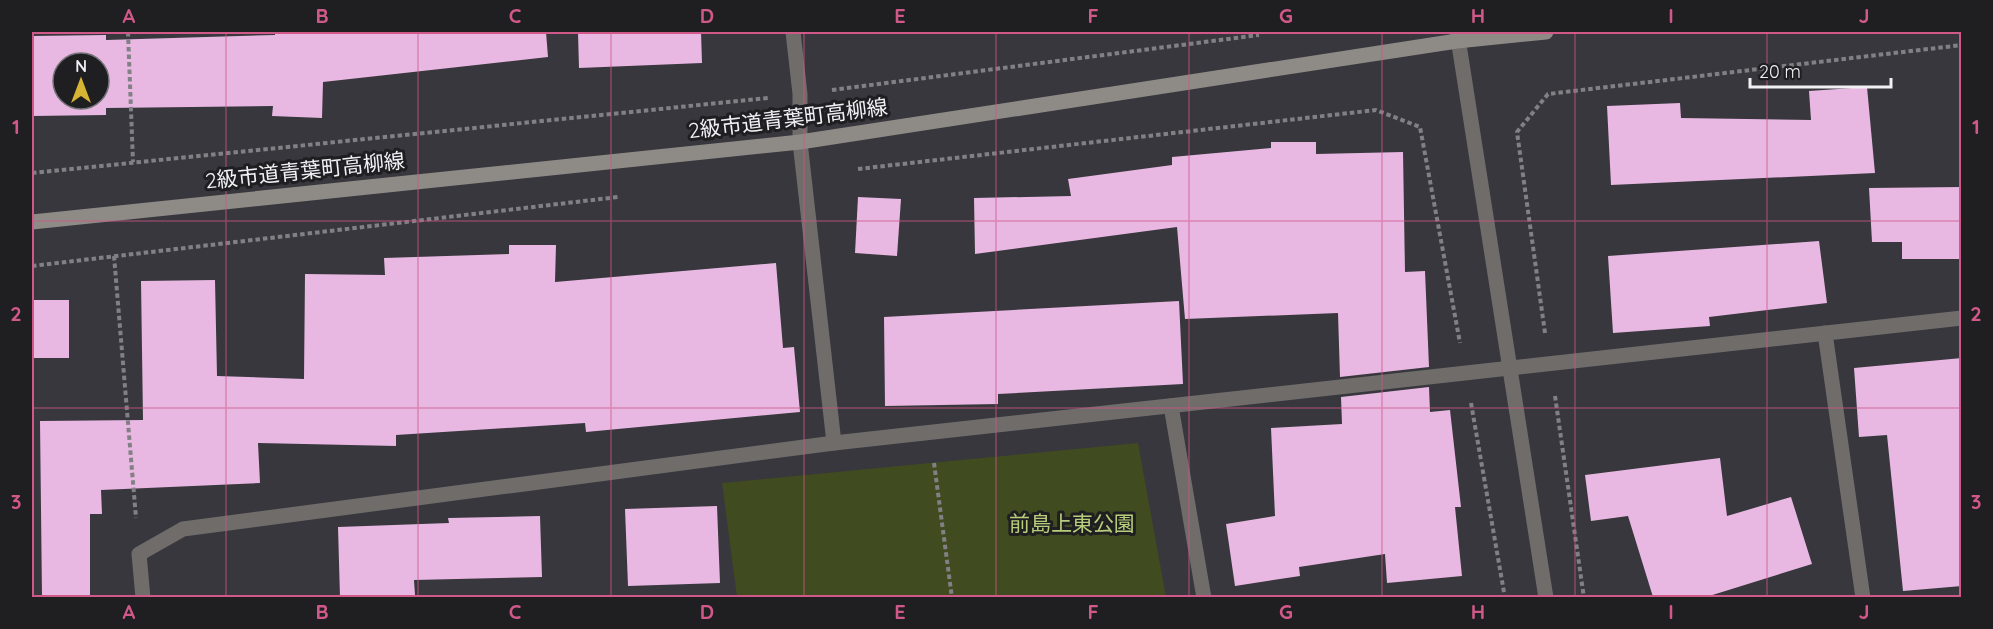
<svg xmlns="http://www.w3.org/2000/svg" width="1993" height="629" viewBox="0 0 1993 629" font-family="Quicksand,'Noto Sans JP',sans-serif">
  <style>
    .green { fill: #404b20 }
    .building { fill: #e8b8e2; fill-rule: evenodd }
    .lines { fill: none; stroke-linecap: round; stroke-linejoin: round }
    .path { stroke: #808085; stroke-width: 4; stroke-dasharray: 4.5 3; stroke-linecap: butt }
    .street { stroke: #6f6c6a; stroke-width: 15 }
    .secondary { stroke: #8e8a86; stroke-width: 15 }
    .grid { fill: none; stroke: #d05989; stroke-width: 1.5; stroke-opacity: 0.55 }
    .labels { text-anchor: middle; stroke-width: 6; stroke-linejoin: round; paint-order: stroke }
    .street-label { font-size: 21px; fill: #f1f1f5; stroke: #1f1e21 }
    .park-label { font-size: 21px; fill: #b7cd7b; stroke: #1f1e21 }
    .neatline { fill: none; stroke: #d05989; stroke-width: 2 }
    .grid-label { font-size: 20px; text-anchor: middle; font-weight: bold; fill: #d05989 }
  </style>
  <rect width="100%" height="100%" fill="#37373d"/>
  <polygon class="green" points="1138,443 1166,597 737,597 722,483"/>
  <g class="building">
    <path d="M275,32H546L548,57L323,82L322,118L272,116L273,106L106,108V115L32,116V36L106,35V40L275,35ZM63,63H99V99H63Z"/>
    <polygon points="578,32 701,32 702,63 579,68"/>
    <polygon points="1867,87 1875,173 1611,185 1607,106 1680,103 1681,118 1811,120 1809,91"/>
    <polygon points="1271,142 1316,142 1316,154 1403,152 1405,272 1425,271 1429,367 1340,377 1338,313 1185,319 1177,227 975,254 974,198 1071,196 1068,179 1172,165 1172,157 1271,148"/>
    <polygon points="1962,187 1962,259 1902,259 1902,242 1872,242 1869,188"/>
    <polygon points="858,197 901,199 897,256 855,253"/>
    <polygon points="1819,241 1827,303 1709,317 1710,326 1613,333 1608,256"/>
    <polygon points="509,245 556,245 555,282 776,263 783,348 794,347 800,412 586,432 585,423 396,435 396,446 258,443 260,483 101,490 102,514 90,514 90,597 42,597 40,421 143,420 141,281 215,280 217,376 304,379 305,274 385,275 384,258 509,254"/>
    <rect x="32" y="300" width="37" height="58"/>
    <polygon points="1179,301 1183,384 998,394 998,404 885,406 884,317"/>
    <polygon points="1962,358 1962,586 1903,591 1887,435 1859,437 1854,368"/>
    <polygon points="1429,387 1430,412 1450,410 1461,507 1455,507 1462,576 1387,583 1385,554 1299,567 1300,576 1235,586 1226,524 1275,516 1271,428 1342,424 1341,397"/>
    <polygon points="1720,458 1727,516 1791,497 1812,564 1706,597 1653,597 1628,516 1591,521 1585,475"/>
    <polygon points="717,506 720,583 628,586 625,509"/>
    <polygon points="540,516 542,577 414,580 415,595 340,597 338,527 449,523 448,518"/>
  </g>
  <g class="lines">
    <g class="path">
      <polyline points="128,32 133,162"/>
      <polyline points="832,90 1259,35"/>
      <polyline points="858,169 1376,110 1420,127 1460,343"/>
      <polyline points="32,173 768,98"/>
      <polyline points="114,256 136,518"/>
      <polyline points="32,266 618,197"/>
      <polyline points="1545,333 1517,132 1548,94 1962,45"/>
      <polyline points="1555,396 1584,598"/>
      <polyline points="1471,403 1505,598"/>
      <polyline points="934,463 952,598"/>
    </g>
    <g class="street">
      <polyline points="793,32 800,94 800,142 834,443"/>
      <polyline points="1457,32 1546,598"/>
      <polyline points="1825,333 1863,598"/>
      <polyline points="1171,406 1204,598"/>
      <polyline points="143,598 139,554 183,529 834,443 1962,318"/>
    </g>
    <polyline class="secondary" points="32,222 800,142 1457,41 1546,32"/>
  </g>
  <path class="grid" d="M226,32V598M418,32V598M611,32V598M804,32V598M996,32V598M1189,32V598M1382,32V598M1575,32V598M1767,32V598M32,221H1962M32,408H1962"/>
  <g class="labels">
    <g class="street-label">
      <text transform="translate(788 119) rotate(-7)" y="7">2級市道青葉町高柳線</text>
      <text transform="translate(305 171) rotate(-6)" y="7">2級市道青葉町高柳線</text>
    </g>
    <g class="park-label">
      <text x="1072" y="531">前島上東公園</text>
    </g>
  </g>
  <rect width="1993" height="629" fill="none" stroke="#1f1e21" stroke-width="66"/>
  <g transform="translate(81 81)"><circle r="28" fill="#1f1e21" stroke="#737276" stroke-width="1.5"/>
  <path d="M0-4.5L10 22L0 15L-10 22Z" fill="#d6b534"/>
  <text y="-9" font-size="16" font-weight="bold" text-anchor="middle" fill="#f1f1f5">N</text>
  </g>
  <path d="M1750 78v9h141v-9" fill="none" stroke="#f1f1f5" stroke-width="3"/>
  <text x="1759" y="78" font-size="18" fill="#f1f1f5" stroke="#1f1e21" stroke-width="4.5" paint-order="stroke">20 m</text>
  <rect x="33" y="33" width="1927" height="563" class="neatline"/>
  <g class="grid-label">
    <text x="129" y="23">A</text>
    <text x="322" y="23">B</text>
    <text x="515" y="23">C</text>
    <text x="707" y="23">D</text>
    <text x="900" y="23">E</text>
    <text x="1093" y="23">F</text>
    <text x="1286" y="23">G</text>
    <text x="1478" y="23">H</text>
    <text x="1671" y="23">I</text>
    <text x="1864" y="23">J</text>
    <text x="16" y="134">1</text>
    <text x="1976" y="134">1</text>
    <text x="16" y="321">2</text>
    <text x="1976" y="321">2</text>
    <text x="16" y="509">3</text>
    <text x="1976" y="509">3</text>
    <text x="129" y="619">A</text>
    <text x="322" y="619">B</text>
    <text x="515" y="619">C</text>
    <text x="707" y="619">D</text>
    <text x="900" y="619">E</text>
    <text x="1093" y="619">F</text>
    <text x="1286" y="619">G</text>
    <text x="1478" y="619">H</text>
    <text x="1671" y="619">I</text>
    <text x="1864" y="619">J</text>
  </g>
</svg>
